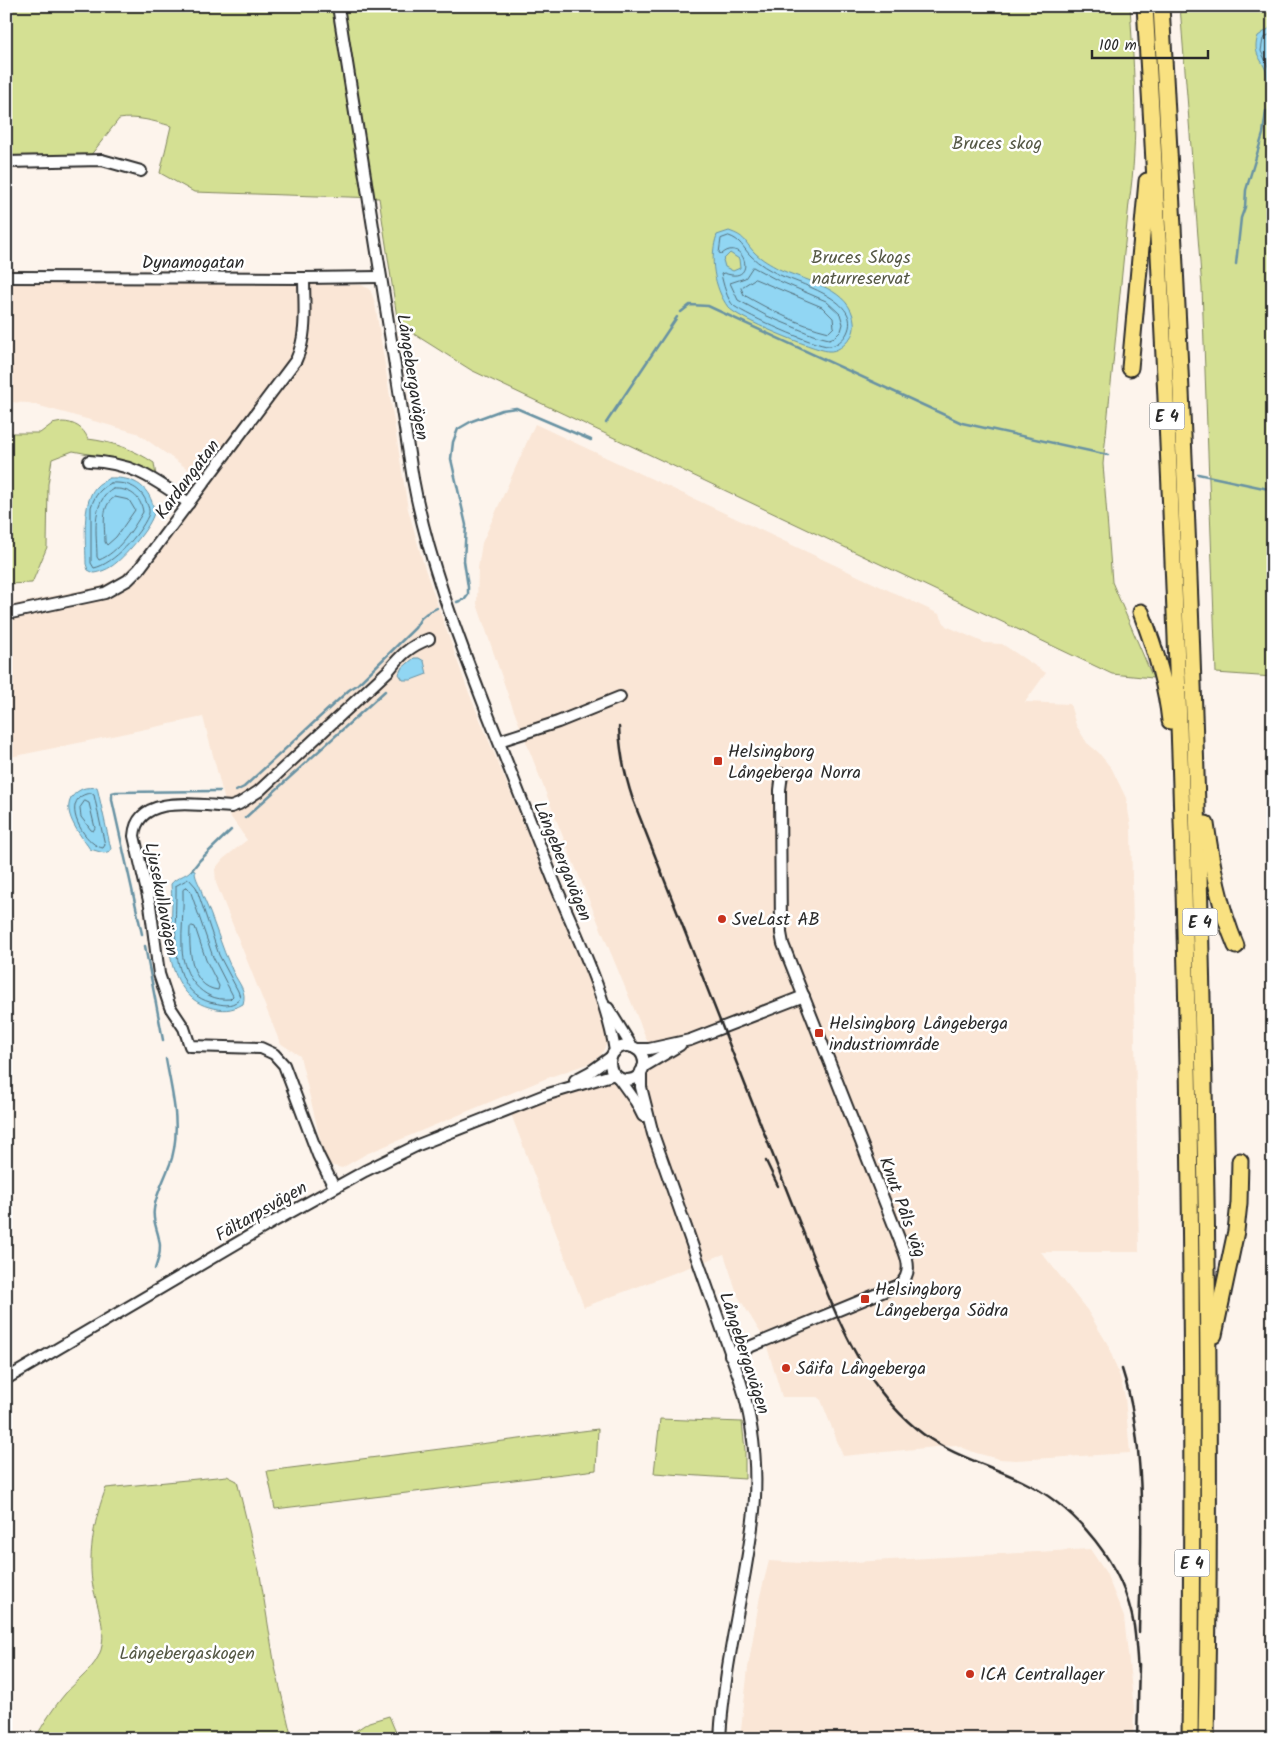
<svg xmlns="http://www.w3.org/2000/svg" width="1279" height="1745" viewBox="0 0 1279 1745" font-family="Kalam,sans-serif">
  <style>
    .built { fill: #fae6d6 }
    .green { fill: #d4e093; stroke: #80865f }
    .water { fill: #91d6f3; stroke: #6892a3; fill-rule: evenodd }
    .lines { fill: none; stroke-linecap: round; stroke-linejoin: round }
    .shore { stroke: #546f7b; stroke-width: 1 }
    .stream { stroke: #6892a3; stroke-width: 2.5 }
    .minor-casing { stroke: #2b2b2b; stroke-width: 14 }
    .highway-casing { stroke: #2b2b2b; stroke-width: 19 }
    .minor { stroke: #fff; stroke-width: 10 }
    .highway { stroke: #f9e181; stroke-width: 15 }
    .rail { stroke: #2b2b2b; stroke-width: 2.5 }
    .poi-dot { fill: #c8321e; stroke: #fff; stroke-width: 2 }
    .labels { text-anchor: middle; stroke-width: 5; stroke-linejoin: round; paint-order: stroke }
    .shield { fill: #fff; stroke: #6b6b6b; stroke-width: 1 }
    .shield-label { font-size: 16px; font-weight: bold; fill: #2b2b2b }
    .park-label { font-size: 18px; fill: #555845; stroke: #fff }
    .street-label { font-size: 18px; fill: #2b2b2b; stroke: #fff }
    .poi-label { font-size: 18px; fill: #2b2b2b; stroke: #fff; text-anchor: start }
  </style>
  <rect width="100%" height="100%" fill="#fdf4ec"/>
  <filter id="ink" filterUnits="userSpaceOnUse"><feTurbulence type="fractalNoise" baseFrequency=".02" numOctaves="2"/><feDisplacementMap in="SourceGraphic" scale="10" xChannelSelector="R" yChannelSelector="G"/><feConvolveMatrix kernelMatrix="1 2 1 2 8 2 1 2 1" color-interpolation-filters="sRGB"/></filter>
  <g filter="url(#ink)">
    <g class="built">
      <polygon points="6,283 361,285 370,289 375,303 408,509 425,569 467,688 601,1010 608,1041 601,1055 590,1063 547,1078 366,1154 342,1168 330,1165 324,1155 300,1056 280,1043 216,883 215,869 223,859 247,840 228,813 203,717 6,758 6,606 101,586 121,576 136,562 199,477 137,433 29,403 6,402"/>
      <polygon points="535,424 939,614 946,626 985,643 1002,644 1046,673 1025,702 1070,704 1076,725 1087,743 1098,752 1112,769 1126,798 1131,827 1139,1252 1041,1252 1087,1310 1107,1343 1120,1377 1125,1397 1130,1453 1016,1460 999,1459 976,1453 956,1445 843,1456 821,1400 817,1397 782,1397 765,1340 738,1296 724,1254 584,1307 511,1114 607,1081 627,1086 634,1086 638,1084 652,1066 653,1055 565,842 509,698 477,604 478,568 482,543"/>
      <polygon points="1090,1549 1106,1573 1124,1617 1134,1709 1133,1739 740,1739 748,1668 760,1596 769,1561 817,1564"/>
    </g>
    <g class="green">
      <path d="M6,6H1130C1134,71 1139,138 1129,203L1103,464L1112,582L1153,678L1112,674L471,370L398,324L379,198L194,192L160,173L171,126C154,121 136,116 119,119L90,156L6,159Z"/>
      <polygon points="1180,6 1273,6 1273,677 1216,673 1202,288"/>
      <path d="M62,422C74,422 84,428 88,439C112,442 134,449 154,463L156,476L120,460L73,451L52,459L48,484L47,547L32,583L6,584V433H40L52,424Z"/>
      <polygon points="660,1419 742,1422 745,1450 745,1479 654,1473"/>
      <polygon points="598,1429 596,1470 275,1509 267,1471"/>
      <path d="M227,1476L237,1481L260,1575L275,1667L292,1739H35C43,1724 54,1707 65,1694C77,1680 95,1669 101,1650C107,1628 96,1604 92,1582C88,1551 95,1517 106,1488Z"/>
      <polygon points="389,1716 397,1735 391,1739 343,1739 369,1722"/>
    </g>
    <g class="water">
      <path d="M1273,22V80L1268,83C1267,79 1267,75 1266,71C1261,57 1252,54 1258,36L1270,28Z"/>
      <path d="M729,231C746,237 743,240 754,252C762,260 770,264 779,269C803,280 845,287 853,316C855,324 855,331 850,338C845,345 837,352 828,351C814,350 736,318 728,307C714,288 709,257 717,235ZM730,253L739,259L740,268L733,271L725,267L723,260Z"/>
      <path d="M109,478C128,477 145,482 152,502C153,506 155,511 153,516C148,530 124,558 112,566C106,570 100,572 94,573L88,570L86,564C86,543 81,503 96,487C99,483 105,481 109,478Z"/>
      <polygon points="414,658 419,658 424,661 427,674 411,680 403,680 399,674 401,669"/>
      <path d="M97,787L111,849L110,851L104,853L90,849C79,833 53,803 82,789C86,787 93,788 97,787Z"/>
      <path d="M191,870L195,871C195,880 201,885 202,894C214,919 221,947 233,972C239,984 247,991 243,1004C231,1011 222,1011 209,1007C185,1001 171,973 170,950C170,935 172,919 172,903C172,897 171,890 171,884C176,877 186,876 191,870Z"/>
    </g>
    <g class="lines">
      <g class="shore">
        <polyline points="1273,32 1263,39 1261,51 1273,77"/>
        <path d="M729,236C741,240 743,248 751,256C759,264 769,270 780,275C800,284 863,301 847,333C844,339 836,346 829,346C814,346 748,316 734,306C727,300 723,283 721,274L724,273C759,286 744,235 722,254L719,253L721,239Z"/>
        <polygon points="753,267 777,280 826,301 840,314 843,324 841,331 835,337 829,339 813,335 767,316 738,300 730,283 745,278"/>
        <path d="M755,279L822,307L833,318L834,327L829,332C799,325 770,310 744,295L741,288Z"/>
        <path d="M111,483C128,482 142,488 147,504C149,508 150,512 148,516C140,534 114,564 94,568L91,563V507C95,495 100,489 111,483Z"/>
        <path d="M113,489C129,488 141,496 143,512C133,529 118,553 99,560L97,557C97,535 90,502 113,489Z"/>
        <path d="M115,497L129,500L135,510L116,537L107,545L105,542C105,527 100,505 115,497Z"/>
        <path d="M91,793L94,795L105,845L103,848C85,846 56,797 91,793Z"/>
        <polygon points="85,801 89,803 95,828 93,831 91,830 81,817 80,808"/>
        <path d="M189,879L196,887L219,955L238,991L240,997L239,1000C230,1007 224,1005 214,1003C165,994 177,922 176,886Z"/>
        <path d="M187,887L190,890L213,957L232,994L233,996L230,999C201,1002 183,975 182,949C181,930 184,910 183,890Z"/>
        <path d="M192,926L195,927L206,960L219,986L218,990C190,987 189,949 190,928Z"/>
      </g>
      <g class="stream">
        <polyline points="1236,264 1241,218 1245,207 1246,190 1263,134 1266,111"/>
        <polyline points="681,312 690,305 708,306 962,423 1108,455"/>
        <polyline points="606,423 677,317"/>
        <polyline points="1198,474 1273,490"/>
        <polyline points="457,602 465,599 468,595 468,587 464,561 466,525 451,459 453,442 458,429 472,421 502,410 516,408 591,440"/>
        <polyline points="236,791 244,787 349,690 357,685 415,628 421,618 427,613 437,608"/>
        <polyline points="245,818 385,691"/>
        <polyline points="192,870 200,860 231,830"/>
        <polyline points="142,934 112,800 112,793 116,792 220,791"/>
        <polyline points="145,946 163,1040"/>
        <path d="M155,1269C158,1259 162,1250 159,1239C157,1228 152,1220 154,1209C156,1192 167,1175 172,1158C181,1124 172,1093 166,1059"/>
      </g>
      <defs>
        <g id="minor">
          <path d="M338,6L413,479C427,556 455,629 483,702C506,759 528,817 551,874C573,929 606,993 615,1051"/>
          <polyline points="6,162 102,160 141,171"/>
          <polyline points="6,277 304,278 380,277"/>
          <path d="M89,461C134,463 153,479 189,503"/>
          <path d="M6,614L105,593L128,580L139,569L296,360C308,334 304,306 304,278"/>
          <polyline points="499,741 558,722 620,697"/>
          <polyline points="608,1008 632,1047"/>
          <circle cx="627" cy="1063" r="17"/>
          <polyline points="636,1049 649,1049 690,1040 804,996"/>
          <polyline points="643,1067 680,1045"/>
          <path d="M641,1071V1087L653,1134L740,1380C752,1418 757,1456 755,1497C754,1522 749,1547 745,1572C735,1628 723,1682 720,1739"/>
          <polyline points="618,1077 636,1102 643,1116"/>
          <polyline points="575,1080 590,1072 611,1057"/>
          <path d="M334,1187L318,1155L284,1065L274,1054L261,1048L190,1046L184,1028L170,1007L159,974L150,905L134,836C137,792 202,806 231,807L239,804L259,791L388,671C401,655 410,646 429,639"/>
          <path d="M730,1355L899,1285C911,1276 909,1263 904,1251L783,944L781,933L780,790L782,774"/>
          <polyline points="6,1379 273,1222 365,1171 418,1145 545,1095 615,1074"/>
        </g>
        <g id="highway">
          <path d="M1145,6C1180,583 1198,1161 1190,1739"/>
          <path d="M1161,6C1180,337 1195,667 1202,998C1208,1245 1211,1492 1206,1739"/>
          <polyline points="1130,368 1147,181"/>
          <path d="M1141,612C1155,648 1166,683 1170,721"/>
          <path d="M1206,824C1212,866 1219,906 1236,946"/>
          <polyline points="1214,1335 1236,1231 1239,1203 1240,1161"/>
        </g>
      </defs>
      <use href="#minor" class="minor-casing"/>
      <use href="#highway" class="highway-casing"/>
      <use href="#minor" class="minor"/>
      <use href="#highway" class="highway"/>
      <g class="rail">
        <path d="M619,727C620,752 625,776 633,800L828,1295C850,1348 877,1399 923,1434C953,1456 989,1465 1022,1481C1078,1508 1124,1565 1134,1626C1136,1641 1137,1657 1138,1672"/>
        <polyline points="766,1161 778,1186"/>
        <path d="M1122,1369C1148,1448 1141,1550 1139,1632"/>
        <polyline points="1137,1739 1139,1665"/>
      </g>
    </g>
  </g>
  <g class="poi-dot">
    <rect x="713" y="756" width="10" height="10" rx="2.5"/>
    <circle cx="722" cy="919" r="5"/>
    <rect x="814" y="1028" width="10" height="10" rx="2.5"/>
    <rect x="860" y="1294" width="10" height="10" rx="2.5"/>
    <circle cx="786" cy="1368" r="5"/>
    <circle cx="970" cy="1674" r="5"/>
  </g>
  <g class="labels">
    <g class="shield">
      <rect x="1149.5" y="402.5" width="35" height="27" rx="4"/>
      <rect x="1182.5" y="908.5" width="35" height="27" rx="4"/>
      <rect x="1174.5" y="1549.5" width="35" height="27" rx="4"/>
    </g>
    <g class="shield-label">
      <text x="1167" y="422">E 4</text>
      <text x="1200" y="928">E 4</text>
      <text x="1192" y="1569">E 4</text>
    </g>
    <g class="park-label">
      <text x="997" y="149">Bruces skog</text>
      <text x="861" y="263">Bruces Skogs<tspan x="861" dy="21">naturreservat</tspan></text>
      <text x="187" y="1659">Långebergaskogen</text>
    </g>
    <g class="street-label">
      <text x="193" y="268">Dynamogatan</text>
      <text transform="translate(413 377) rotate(81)" y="6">Långebergavägen</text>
      <text transform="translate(187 479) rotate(-53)" y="6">Kardangatan</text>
      <text transform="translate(563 861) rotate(68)" y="6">Långebergavägen</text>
      <text transform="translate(162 899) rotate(79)" y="6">Ljusekullavägen</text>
      <text transform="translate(903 1207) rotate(70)" y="6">Knut Påls väg</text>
      <text transform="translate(261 1211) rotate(-30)" y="6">Fältarpsvägen</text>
      <text transform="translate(745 1353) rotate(72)" y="6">Långebergavägen</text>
    </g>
    <g class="poi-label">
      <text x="728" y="757">Helsingborg<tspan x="728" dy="21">Långeberga Norra</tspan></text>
      <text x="732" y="925">SveLast AB</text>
      <text x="829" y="1029">Helsingborg Långeberga<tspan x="829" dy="21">industriområde</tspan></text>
      <text x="875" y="1295">Helsingborg<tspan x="875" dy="21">Långeberga Södra</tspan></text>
      <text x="796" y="1374">Såifa Långeberga</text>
      <text x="980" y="1680">ICA Centrallager</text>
    </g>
  </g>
  <rect width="1279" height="1745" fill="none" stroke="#fff" stroke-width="25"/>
  <rect x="12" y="12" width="1254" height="1720" fill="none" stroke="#2b2b2b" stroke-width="2" filter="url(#ink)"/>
  <path d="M1092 50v8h116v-8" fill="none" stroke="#2b2b2b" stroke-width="2.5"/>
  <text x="1099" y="50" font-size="15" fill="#2b2b2b" stroke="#ffffff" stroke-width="4" paint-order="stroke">100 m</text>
</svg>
